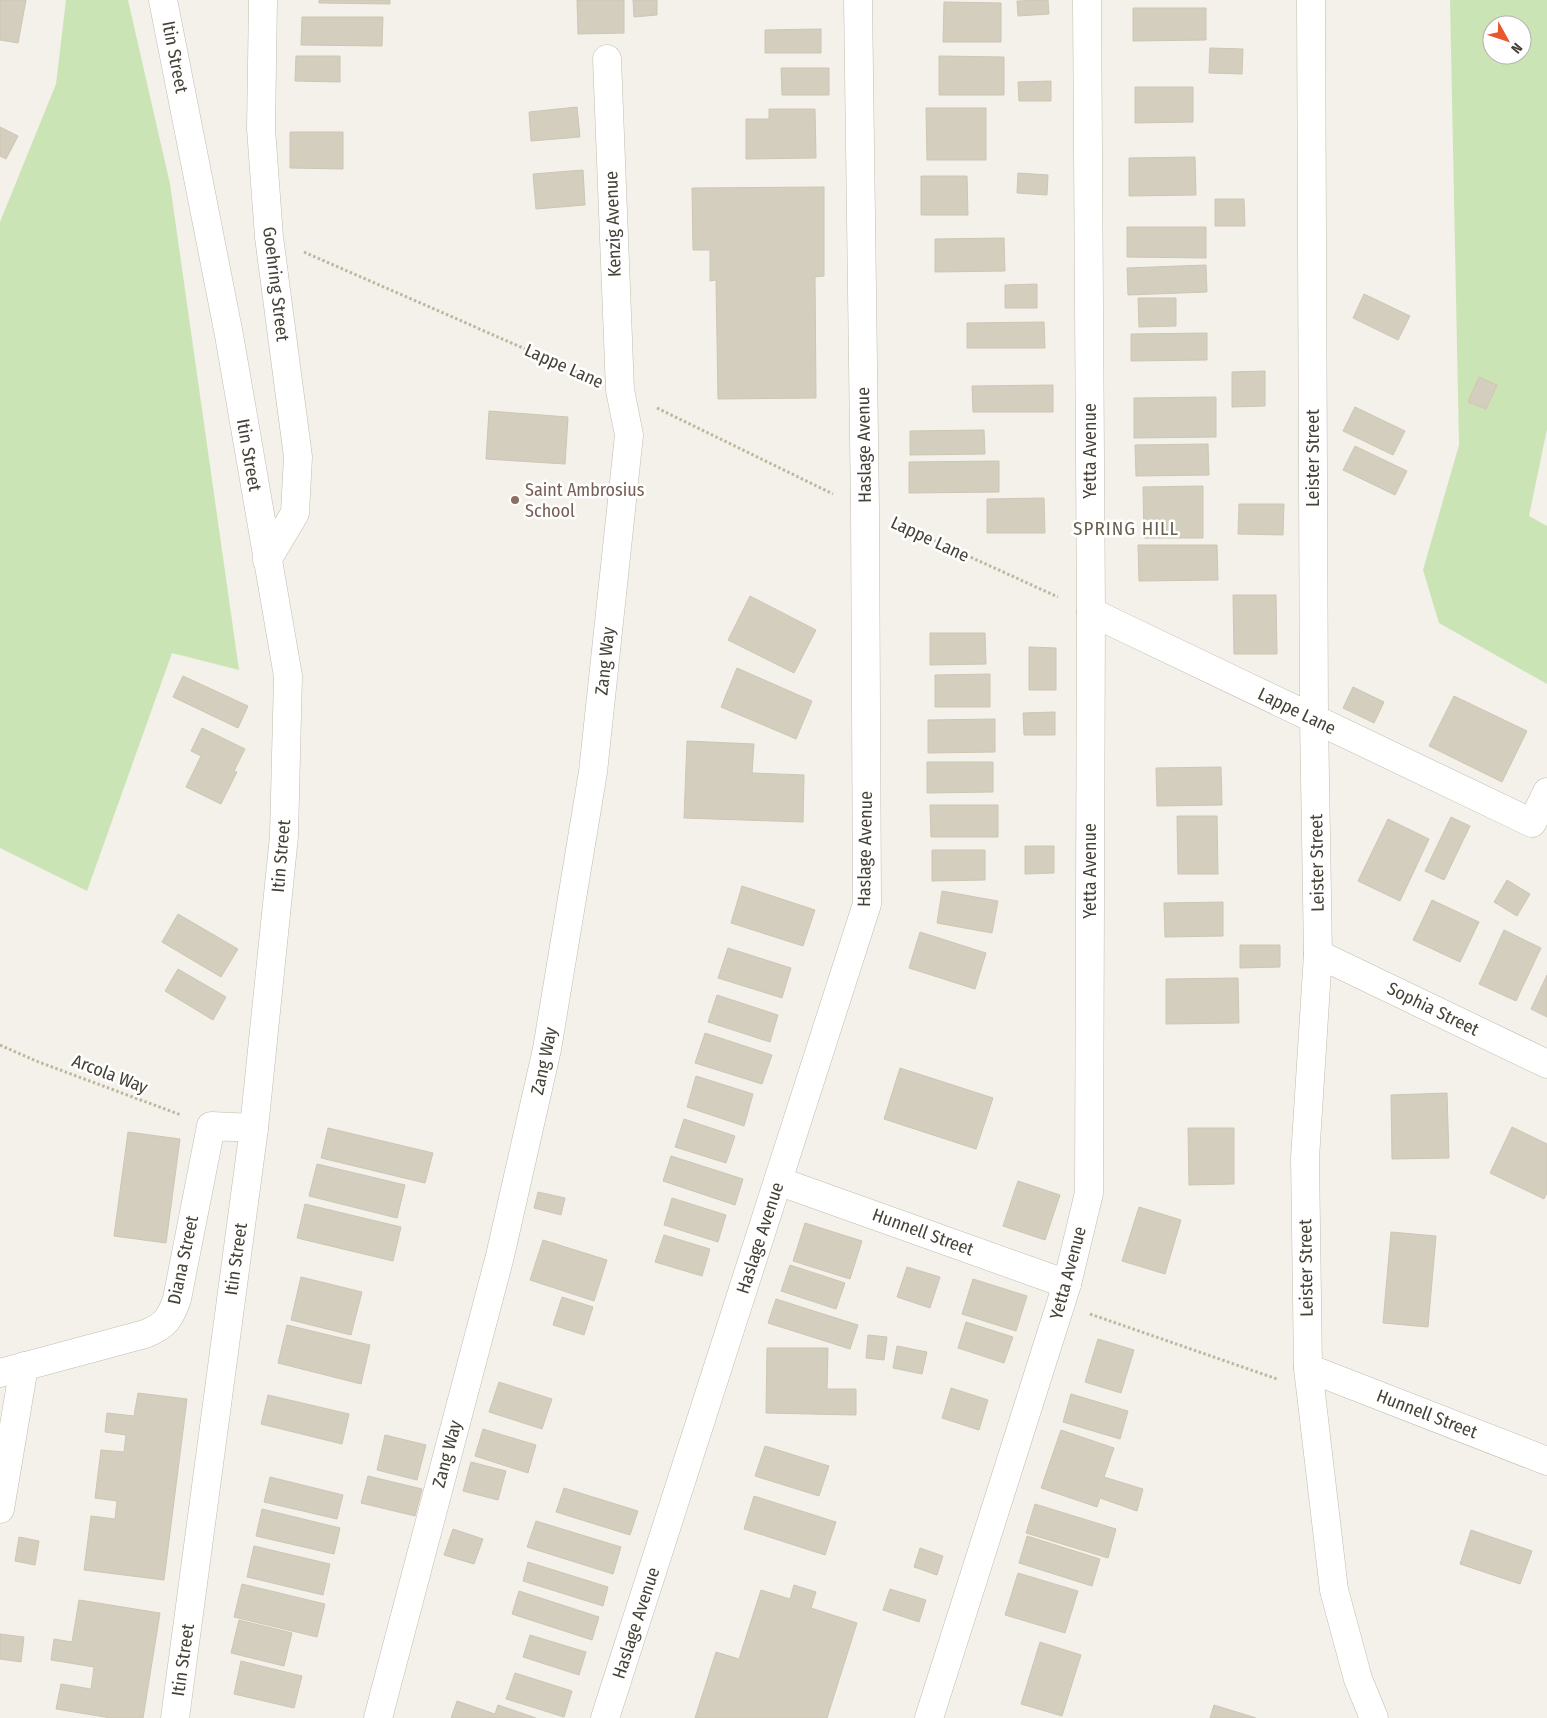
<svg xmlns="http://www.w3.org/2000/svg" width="1547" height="1718" viewBox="0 0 1547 1718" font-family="'Fira Sans Condensed',sans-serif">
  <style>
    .green { fill: #cbe4b5; fill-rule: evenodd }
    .building { fill: #d4cebf; stroke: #cec6b3 }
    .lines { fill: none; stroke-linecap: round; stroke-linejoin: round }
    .minor-casing { stroke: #c1bcaf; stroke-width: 29 }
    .path { stroke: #bfb69f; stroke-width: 3; stroke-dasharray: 2.5 2.5; stroke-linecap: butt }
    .minor { stroke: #fff; stroke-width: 28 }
    .education-dot { fill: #8d6e63; stroke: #fff; stroke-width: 2 }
    .labels { text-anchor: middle; stroke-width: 5; stroke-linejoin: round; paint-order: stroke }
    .street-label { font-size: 18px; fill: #464238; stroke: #fff }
    .education-label { font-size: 18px; fill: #785e54; stroke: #fff; text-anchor: start }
    .neighbourhood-label { font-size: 19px; letter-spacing: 1px; fill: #686150; stroke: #fff }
  </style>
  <rect width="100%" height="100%" fill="#f3f1e9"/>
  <g class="green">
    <polygon points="66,0 128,0 170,184 239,670 172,653 87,891 0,848 0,222 56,84"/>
    <path d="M1450,0H1547V429L1529,516L1547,526V684L1439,623L1423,570L1459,445ZM1492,25H1522V55H1492Z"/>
  </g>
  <g class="building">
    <polygon points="0,0 26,0 18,43 0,40"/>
    <polygon points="319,0 390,0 390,4 319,3"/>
    <polygon points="577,0 624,0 624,33 578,34"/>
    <polygon points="633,0 657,0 657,15 634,17"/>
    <polygon points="1048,0 1049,14 1018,16 1017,1"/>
    <polygon points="944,2 1001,3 1001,42 943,42"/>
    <polygon points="1133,8 1206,8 1206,40 1133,41"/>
    <polygon points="302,17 383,17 382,46 301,45"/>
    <polygon points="821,29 821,53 765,53 765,30"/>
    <polygon points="1210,48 1243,49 1242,74 1209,73"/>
    <polygon points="296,56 340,56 340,82 295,81"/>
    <polygon points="939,56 1004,57 1004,95 939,95"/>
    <polygon points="781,68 829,68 829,95 782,95"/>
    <polygon points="1051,81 1051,101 1019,101 1018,82"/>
    <polygon points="1135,87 1193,87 1193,122 1135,123"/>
    <polygon points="577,107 580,137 531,141 529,112"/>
    <polygon points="926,108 986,108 986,160 927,160"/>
    <polygon points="769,109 815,109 816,158 746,159 746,119 769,119"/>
    <polygon points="0,127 18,136 6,159 0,156"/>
    <polygon points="290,132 343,132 343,169 290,168"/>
    <polygon points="1195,157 1196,195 1129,196 1129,158"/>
    <polygon points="583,170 585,205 536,209 533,174"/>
    <polygon points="1018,173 1048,175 1047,195 1017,193"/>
    <polygon points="921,176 967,176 968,215 921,215"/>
    <polygon points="824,187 824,276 815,277 816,398 718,399 716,280 710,281 710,250 693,250 692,188"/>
    <polygon points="1215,199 1244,199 1245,226 1215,226"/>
    <polygon points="1127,227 1206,227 1206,258 1127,257"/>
    <polygon points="1004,238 1005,271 935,272 935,239"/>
    <polygon points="1206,265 1207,292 1128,295 1127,268"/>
    <polygon points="1037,284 1037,308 1005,308 1005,285"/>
    <polygon points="1364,294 1410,316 1398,340 1353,318"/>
    <polygon points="1138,298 1176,298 1176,326 1139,327"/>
    <polygon points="1044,322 1045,348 967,348 967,323"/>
    <polygon points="1207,333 1207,360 1131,361 1131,334"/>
    <polygon points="1265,371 1265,406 1232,407 1232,372"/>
    <polygon points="1479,377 1497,385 1486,409 1468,402"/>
    <polygon points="1053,385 1053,412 973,412 972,386"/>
    <polygon points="1216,397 1216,437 1134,438 1134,398"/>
    <polygon points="1355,407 1405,431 1393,455 1343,431"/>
    <polygon points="489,411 568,417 565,464 486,459"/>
    <polygon points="984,430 985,454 910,455 910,431"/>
    <polygon points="1208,444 1209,475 1136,476 1135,445"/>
    <polygon points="1355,446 1407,471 1395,495 1343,470"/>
    <polygon points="999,461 999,492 909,493 909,462"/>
    <polygon points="1203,486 1203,538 1144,538 1143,487"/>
    <polygon points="1044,498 1045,533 987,533 987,499"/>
    <polygon points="1239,504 1284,504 1283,535 1238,534"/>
    <polygon points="1138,545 1217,545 1218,580 1139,581"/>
    <polygon points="1233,595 1276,595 1277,654 1234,654"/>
    <polygon points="750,596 816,630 794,673 728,640"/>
    <polygon points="930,633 985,633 986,664 930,665"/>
    <polygon points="1029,647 1056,648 1056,690 1029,690"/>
    <polygon points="737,668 812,701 796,739 721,707"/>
    <polygon points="990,674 990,707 935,707 935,675"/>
    <polygon points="183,676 248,706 238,728 173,697"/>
    <polygon points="1353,687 1384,702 1374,723 1343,708"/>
    <polygon points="1454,696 1527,731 1502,782 1429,746"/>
    <polygon points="1055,712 1055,735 1024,735 1023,713"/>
    <polygon points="995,719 995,752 928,753 928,720"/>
    <polygon points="202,728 245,749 234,771 237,772 221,804 186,787 201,756 191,751"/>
    <polygon points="687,741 754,744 752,773 804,775 803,822 684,818"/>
    <polygon points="927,762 993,762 993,792 927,793"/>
    <polygon points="1221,767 1222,805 1157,806 1156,768"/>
    <polygon points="930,805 998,805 998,837 931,837"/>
    <polygon points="1177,816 1217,816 1218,874 1178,874"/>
    <polygon points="1451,817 1470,826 1444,880 1425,871"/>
    <polygon points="1388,819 1429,839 1400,901 1358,881"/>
    <polygon points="1025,846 1054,846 1054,873 1025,874"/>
    <polygon points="932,850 985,850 985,880 932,881"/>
    <polygon points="1507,880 1530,894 1517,916 1494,902"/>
    <polygon points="742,886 815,910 803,946 731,923"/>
    <polygon points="942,891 998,901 992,933 937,923"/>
    <polygon points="1432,900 1479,922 1460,962 1413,940"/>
    <polygon points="1223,902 1223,936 1165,937 1164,903"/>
    <polygon points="178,914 238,949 221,977 162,942"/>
    <polygon points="1504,930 1541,948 1516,1001 1479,984"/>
    <polygon points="920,932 986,953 975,989 909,968"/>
    <polygon points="1240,945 1280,945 1280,967 1240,968"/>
    <polygon points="728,948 791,968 782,998 718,978"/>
    <polygon points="178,969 226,997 213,1020 165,991"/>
    <polygon points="1547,975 1547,1017 1531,1009"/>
    <polygon points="1238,978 1239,1023 1166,1024 1166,979"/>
    <polygon points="717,995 778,1015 770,1042 708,1022"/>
    <polygon points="705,1033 772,1055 762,1084 695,1063"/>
    <polygon points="900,1068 993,1098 976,1149 884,1119"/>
    <polygon points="696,1076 753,1094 744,1126 687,1107"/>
    <polygon points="1447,1093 1449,1158 1392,1159 1391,1095"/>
    <polygon points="684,1119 735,1136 726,1163 675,1147"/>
    <polygon points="1512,1127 1547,1144 1547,1193 1544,1199 1490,1173"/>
    <polygon points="328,1128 433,1153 425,1183 321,1158"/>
    <polygon points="1188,1128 1234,1128 1234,1184 1189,1185"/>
    <polygon points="128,1132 180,1139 166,1243 114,1236"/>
    <polygon points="671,1156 743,1179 735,1205 663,1181"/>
    <polygon points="317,1164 405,1185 397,1218 309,1196"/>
    <polygon points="1018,1181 1060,1195 1045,1240 1003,1226"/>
    <polygon points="538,1192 565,1198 561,1215 534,1208"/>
    <polygon points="672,1198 726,1215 718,1242 664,1225"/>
    <polygon points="305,1204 401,1227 393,1261 297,1238"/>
    <polygon points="1139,1207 1181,1220 1165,1274 1122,1261"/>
    <polygon points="805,1223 862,1241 850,1279 793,1261"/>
    <polygon points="1391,1232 1436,1236 1428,1327 1383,1323"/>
    <polygon points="664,1235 710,1249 702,1276 655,1262"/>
    <polygon points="543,1240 607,1260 594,1301 530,1280"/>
    <polygon points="790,1265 845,1283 836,1309 781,1291"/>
    <polygon points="907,1267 940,1277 930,1308 897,1297"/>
    <polygon points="301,1277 362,1292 351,1335 291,1320"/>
    <polygon points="973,1279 1027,1296 1016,1331 962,1314"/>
    <polygon points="562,1297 593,1307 584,1335 553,1325"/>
    <polygon points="776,1299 858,1325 850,1349 768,1323"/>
    <polygon points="966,1322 1013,1337 1004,1363 958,1348"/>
    <polygon points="287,1325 370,1345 361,1384 278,1363"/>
    <polygon points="868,1335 887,1337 884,1360 866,1358"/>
    <polygon points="1098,1339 1134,1350 1121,1393 1085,1382"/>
    <polygon points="897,1346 927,1352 922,1374 893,1368"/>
    <polygon points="767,1348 828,1348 827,1389 856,1389 856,1415 766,1413"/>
    <polygon points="499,1382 552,1399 542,1429 489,1412"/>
    <polygon points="951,1388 988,1400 979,1430 942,1418"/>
    <polygon points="138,1393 187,1399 164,1580 84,1570 91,1516 115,1519 117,1501 95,1498 101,1450 124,1452 126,1435 105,1432 107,1413 134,1416"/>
    <polygon points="1071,1394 1128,1411 1120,1439 1063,1422"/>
    <polygon points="268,1395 349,1414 342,1444 261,1424"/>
    <polygon points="483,1429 536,1445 528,1473 475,1456"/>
    <polygon points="1061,1430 1114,1448 1104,1477 1143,1489 1137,1511 1100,1498 1097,1507 1041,1488"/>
    <polygon points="385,1435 426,1445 417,1480 377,1470"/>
    <polygon points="765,1446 829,1466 819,1496 755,1476"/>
    <polygon points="471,1462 506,1471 498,1500 463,1491"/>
    <polygon points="368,1476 422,1489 415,1516 361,1503"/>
    <polygon points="270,1477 343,1495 337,1519 264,1502"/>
    <polygon points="564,1488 638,1511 630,1535 556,1512"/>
    <polygon points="754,1496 836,1522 825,1555 744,1529"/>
    <polygon points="1035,1504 1116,1529 1108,1558 1026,1533"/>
    <polygon points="262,1509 340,1528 334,1554 256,1536"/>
    <polygon points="536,1521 621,1547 613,1574 527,1547"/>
    <polygon points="453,1529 483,1539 474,1564 444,1555"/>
    <polygon points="1471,1530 1532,1551 1520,1584 1460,1564"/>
    <polygon points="1027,1536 1100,1559 1092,1586 1019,1563"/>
    <polygon points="19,1537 39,1541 35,1565 15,1561"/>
    <polygon points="254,1546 330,1564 323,1595 247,1577"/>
    <polygon points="920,1548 943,1556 937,1575 914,1567"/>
    <polygon points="528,1562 608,1587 603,1606 523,1581"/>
    <polygon points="1018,1573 1078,1591 1065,1633 1005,1615"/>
    <polygon points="242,1584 325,1604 317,1637 234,1617"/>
    <polygon points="794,1585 816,1592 811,1608 857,1623 827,1718 695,1718 716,1652 739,1659 761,1590 790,1599"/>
    <polygon points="890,1589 926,1600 919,1622 883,1610"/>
    <polygon points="519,1591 599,1617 592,1640 512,1614"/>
    <polygon points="79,1600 160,1613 143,1718 111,1718 56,1709 61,1684 91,1689 94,1667 51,1660 54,1639 72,1642"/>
    <polygon points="239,1620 292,1633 284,1666 231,1653"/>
    <polygon points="0,1634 24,1637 21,1662 0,1659"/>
    <polygon points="530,1635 586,1652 579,1675 523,1657"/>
    <polygon points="1040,1642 1081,1655 1062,1716 1021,1704"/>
    <polygon points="241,1661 302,1676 294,1708 234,1694"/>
    <polygon points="515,1673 572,1691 564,1717 506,1699"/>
    <polygon points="457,1701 495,1714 498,1705 536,1718 451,1718"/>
    <polygon points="1214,1705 1256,1718 1210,1718"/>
  </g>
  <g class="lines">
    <defs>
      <g id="minor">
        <polyline points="163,0 229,335 288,676 284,836 254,1128 175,1718"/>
        <polyline points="263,0 261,129 269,237 298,457 295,513 267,560"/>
        <polyline points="1311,0 1314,719 1318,954 1305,1158 1308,1368 1334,1590 1358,1679 1374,1718"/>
        <polyline points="1091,612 1532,823 1547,792"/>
        <polyline points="1318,954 1547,1064"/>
        <polyline points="778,1181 1067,1284"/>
        <polyline points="1308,1368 1547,1461"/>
        <path d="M0,1373L145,1334C165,1326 170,1319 177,1299L211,1126L254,1128"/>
        <polyline points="0,1509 24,1366"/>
        <polyline points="378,1718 500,1256 547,1049 593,772 629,435 620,390 607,59"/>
        <polyline points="605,1718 867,904 865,509 858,0"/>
        <polyline points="929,1718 1067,1284 1089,1193 1091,612 1087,0"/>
      </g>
    </defs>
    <use href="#minor" class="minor-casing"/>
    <g class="path">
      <polyline points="304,252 587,376"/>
      <polyline points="657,408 833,494"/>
      <polyline points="898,524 1058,597"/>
      <polyline points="0,1045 36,1061 181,1115"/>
      <polyline points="1090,1314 1277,1379"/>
    </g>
    <use href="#minor" class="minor"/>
  </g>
  <circle class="education-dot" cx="515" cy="500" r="5"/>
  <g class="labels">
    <g class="street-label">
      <text transform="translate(175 57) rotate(79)" y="6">Itin Street</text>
      <text transform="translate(613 224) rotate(-92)" y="6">Kenzig Avenue</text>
      <text transform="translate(276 284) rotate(83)" y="6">Goehring Street</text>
      <text transform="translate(564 366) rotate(24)" y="6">Lappe Lane</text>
      <text transform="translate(864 445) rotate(-91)" y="6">Haslage Avenue</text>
      <text transform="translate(1090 451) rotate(-90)" y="6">Yetta Avenue</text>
      <text transform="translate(249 455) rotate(80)" y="6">Itin Street</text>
      <text transform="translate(1313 458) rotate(-90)" y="6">Leister Street</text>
      <text transform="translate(930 539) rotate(25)" y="6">Lappe Lane</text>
      <text transform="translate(605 661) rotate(-84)" y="6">Zang Way</text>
      <text transform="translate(1297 711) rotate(26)" y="6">Lappe Lane</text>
      <text transform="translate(865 849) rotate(-89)" y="6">Haslage Avenue</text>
      <text transform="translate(281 856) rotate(-85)" y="6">Itin Street</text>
      <text transform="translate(1317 863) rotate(-91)" y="6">Leister Street</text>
      <text transform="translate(1090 871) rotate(-90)" y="6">Yetta Avenue</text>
      <text transform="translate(1433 1009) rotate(26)" y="6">Sophia Street</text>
      <text transform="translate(544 1061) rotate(-78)" y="6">Zang Way</text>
      <text transform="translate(110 1074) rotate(21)" y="6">Arcola Way</text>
      <text transform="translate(923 1232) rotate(20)" y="6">Hunnell Street</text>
      <text transform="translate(760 1238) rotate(-72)" y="6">Haslage Avenue</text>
      <text transform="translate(236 1259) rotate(-82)" y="6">Itin Street</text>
      <text transform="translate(183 1260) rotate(-78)" y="6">Diana Street</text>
      <text transform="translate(1306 1268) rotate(-91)" y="6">Leister Street</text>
      <text transform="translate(1068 1273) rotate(-75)" y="6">Yetta Avenue</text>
      <text transform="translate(1427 1414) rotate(21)" y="6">Hunnell Street</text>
      <text transform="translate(447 1454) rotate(-75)" y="6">Zang Way</text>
      <text transform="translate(636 1623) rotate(-72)" y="6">Haslage Avenue</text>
      <text transform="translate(183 1660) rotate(-82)" y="6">Itin Street</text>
    </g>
    <g class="education-label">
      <text x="525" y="496">Saint Ambrosius<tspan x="525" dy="21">School</tspan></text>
    </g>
    <g class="neighbourhood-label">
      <text x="1126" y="535">SPRING HILL</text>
    </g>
  </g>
  <g transform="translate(1507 40) rotate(130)"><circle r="24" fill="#ffffff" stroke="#b5b3af"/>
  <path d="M0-4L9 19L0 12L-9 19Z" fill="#e9572a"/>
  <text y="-8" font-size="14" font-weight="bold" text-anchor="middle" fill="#464238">N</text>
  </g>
</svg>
